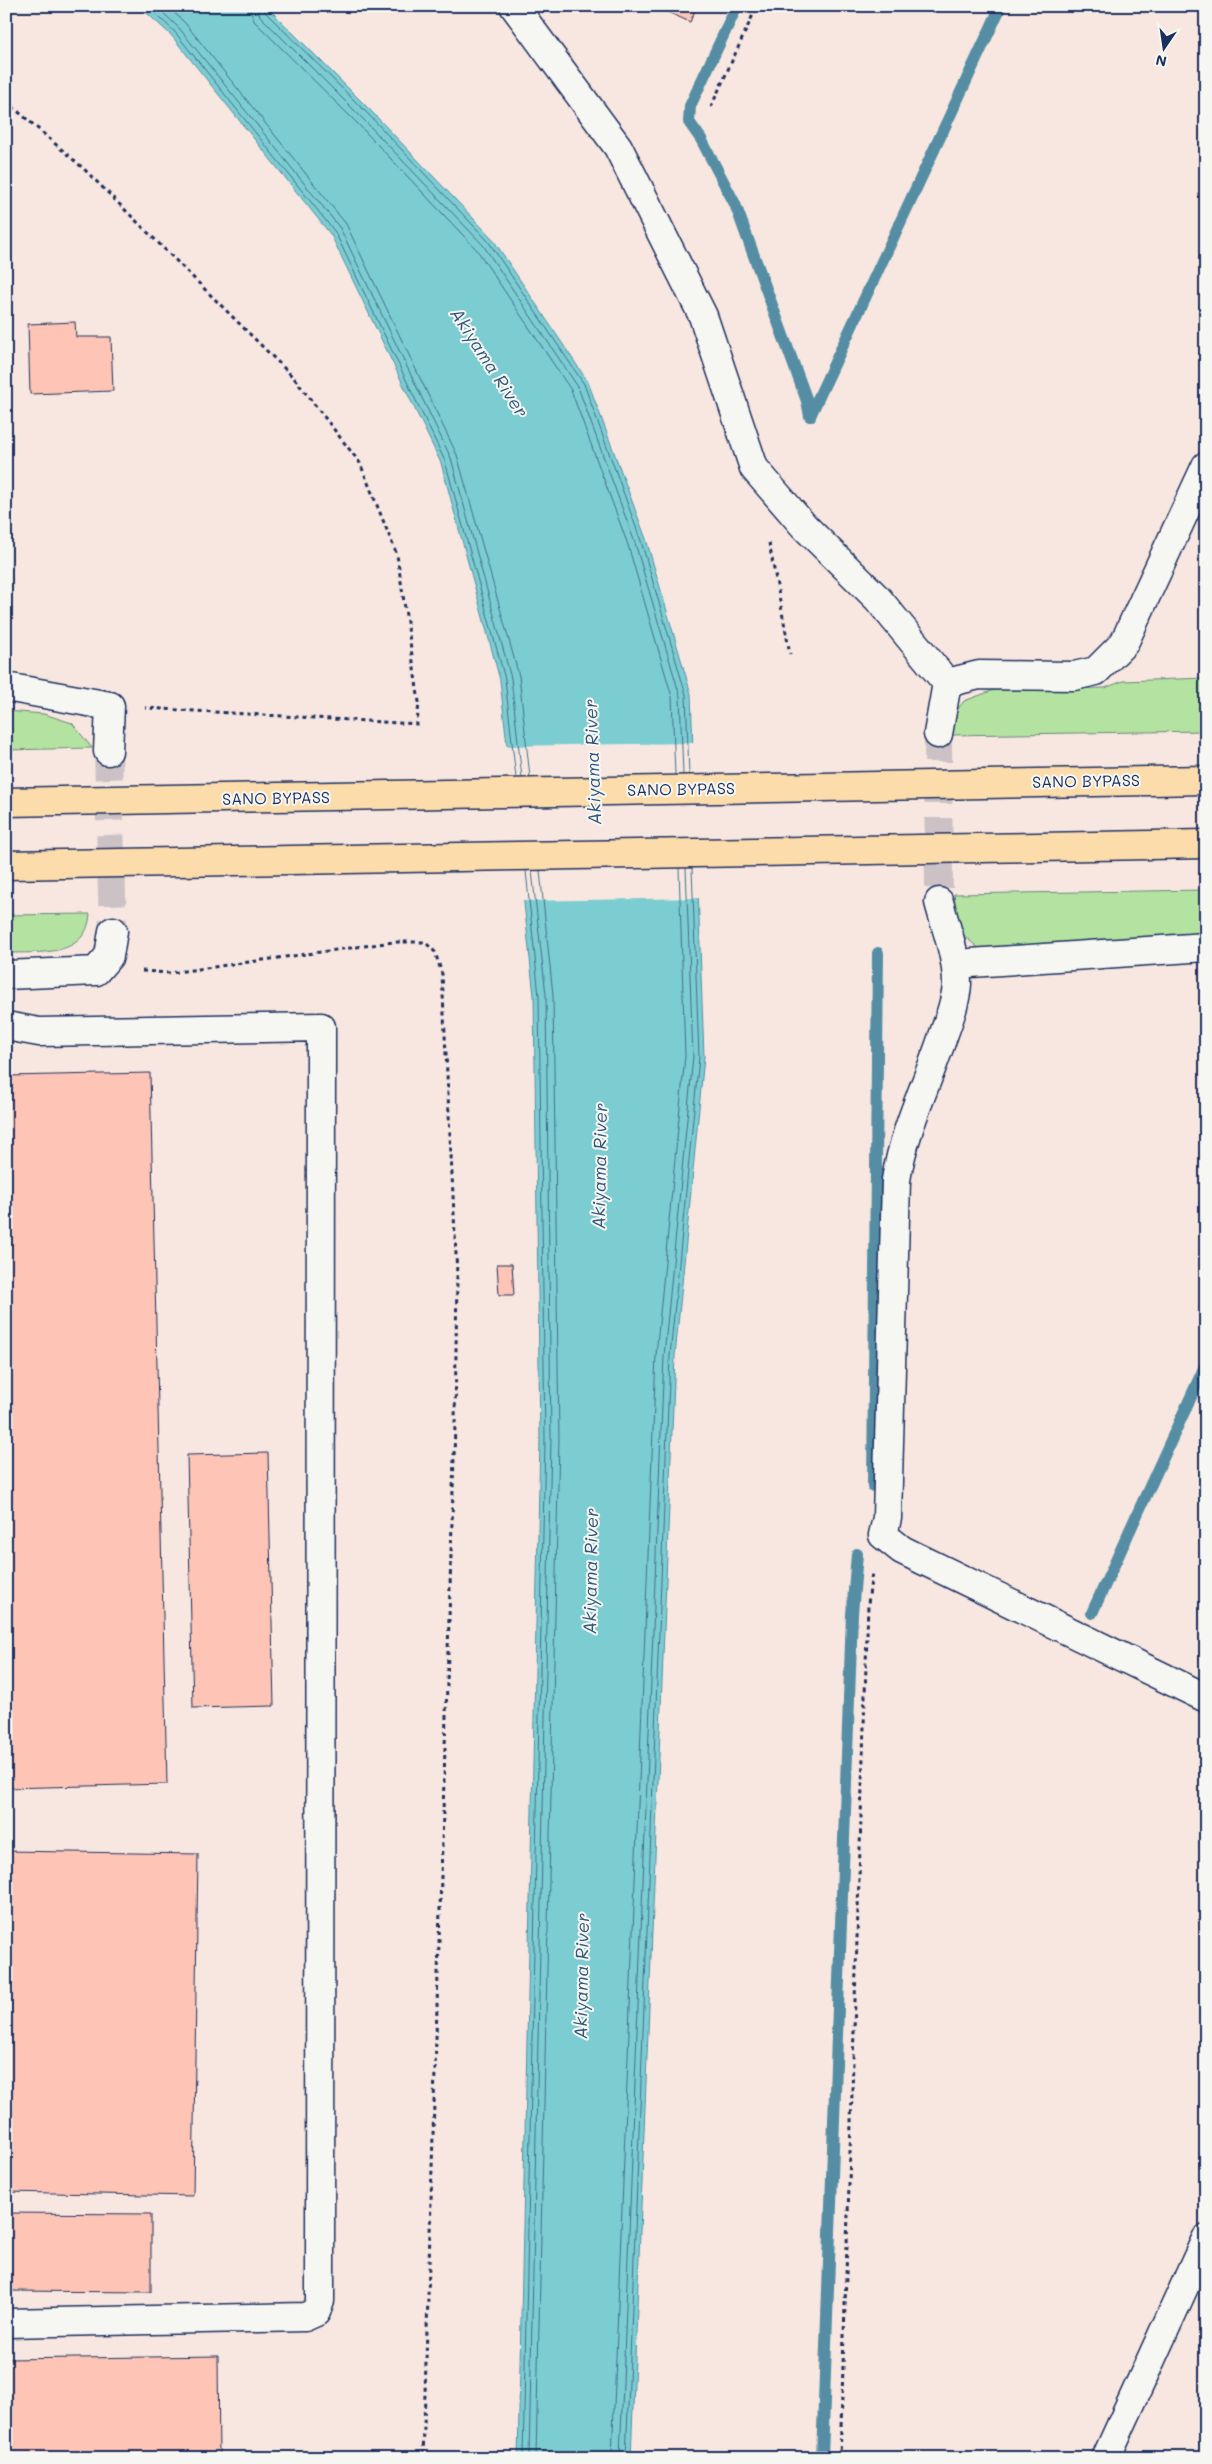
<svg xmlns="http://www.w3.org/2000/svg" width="1212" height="2464" viewBox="0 0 1212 2464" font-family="Mali,sans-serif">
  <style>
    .green { fill: #b4e2a0; stroke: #68887f }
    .water { fill: #7bcdd2; stroke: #558ea4 }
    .pier { fill: #f8e7e0 }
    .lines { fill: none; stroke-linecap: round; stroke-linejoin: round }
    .shore { stroke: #416e8c; stroke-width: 1 }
    .stream { stroke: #558ea4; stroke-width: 12 }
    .building { fill: #fec4b5; stroke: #1b2f5e }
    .minor-tunnel { stroke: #ccc2c6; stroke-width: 28; stroke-dasharray: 28 14; stroke-linecap: butt }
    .minor-casing { stroke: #1b2f5e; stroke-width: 31 }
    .highway-casing { stroke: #1b2f5e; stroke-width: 31 }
    .path { stroke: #1b2f5e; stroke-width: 3; stroke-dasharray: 4 4; stroke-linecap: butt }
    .minor { stroke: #f6f6f2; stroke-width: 28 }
    .highway { stroke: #fddcac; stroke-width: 28 }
    .labels { text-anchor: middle; stroke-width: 4; stroke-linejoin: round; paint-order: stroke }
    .street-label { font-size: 16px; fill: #1b2f5e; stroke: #f6f6f2 }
    .water-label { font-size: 18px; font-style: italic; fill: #33567b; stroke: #f6f6f2 }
  </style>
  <rect width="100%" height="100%" fill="#f8e7e0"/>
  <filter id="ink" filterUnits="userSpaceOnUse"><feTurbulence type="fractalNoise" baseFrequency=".02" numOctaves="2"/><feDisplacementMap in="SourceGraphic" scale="10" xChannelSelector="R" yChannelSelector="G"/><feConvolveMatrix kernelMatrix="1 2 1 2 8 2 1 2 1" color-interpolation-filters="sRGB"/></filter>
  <g filter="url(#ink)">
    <g class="green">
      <polygon points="1206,678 1206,731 951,735 957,710 964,701 994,690 1105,688 1123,681"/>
      <polygon points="6,711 44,714 72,723 92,748 6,750"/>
      <polygon points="1206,890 1206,936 981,950 959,932 954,894"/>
      <path d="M90,914C87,958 39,952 6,953V915Z"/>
    </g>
    <polygon class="water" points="139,6 266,6 371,111 492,238 588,382 646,539 691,694 704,1057 675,1356 631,2458 518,2458 540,1439 534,996 500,680 441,463 331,235 171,35"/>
    <polygon class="pier" points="695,743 701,898 522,901 505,746"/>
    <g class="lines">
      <g class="shore">
        <polyline points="147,6 174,31 335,232 445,461 505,679 516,778"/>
        <polyline points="156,6 179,28 340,228 451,458 511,678 522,778"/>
        <polyline points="167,6 185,23 346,224 457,455 519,676 530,777"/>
        <polyline points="249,6 254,21 358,124 477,250 571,390 628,545 672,697 675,775"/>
        <polyline points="257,6 260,16 363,119 483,245 578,387 635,543 680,696 683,775"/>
        <polyline points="263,6 265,12 368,114 488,241 584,384 641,541 686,695 689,774"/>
        <polyline points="523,2458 545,1439 539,996 526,871"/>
        <polyline points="529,2458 551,1439 546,995 532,871"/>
        <polyline points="536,2458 559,1439 553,995 540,871"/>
        <polyline points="612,2458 656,1355 685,1056 679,868"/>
        <polyline points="620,2458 664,1356 693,1057 686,868"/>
        <polyline points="626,2458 670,1356 699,1057 692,868"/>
      </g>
      <g class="stream">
        <polyline points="737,6 690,106 689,122 701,139 735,204 807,401 810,416"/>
        <polyline points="810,416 1001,6"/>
        <polyline points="873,1486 878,953"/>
        <polyline points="1092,1613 1206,1364"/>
        <polyline points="822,2458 852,1614 857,1554"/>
      </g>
    </g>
    <g class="building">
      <polygon points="654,6 697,6 690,22"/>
      <polygon points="75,322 76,337 111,337 113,391 30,394 28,324"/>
      <polygon points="150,1073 167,1784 6,1788 6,1076"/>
      <polygon points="497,1264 512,1264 514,1295 499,1295"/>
      <polygon points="268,1453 274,1706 193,1708 187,1455"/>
      <polygon points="6,1851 198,1854 193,2196 6,2192"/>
      <polygon points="6,2213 151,2214 151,2292 6,2291"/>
      <polygon points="218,2356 219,2458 6,2458 6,2359"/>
    </g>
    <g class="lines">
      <g class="minor-tunnel">
        <polyline points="938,734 939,902"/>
        <polyline points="108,751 113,931"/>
      </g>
      <defs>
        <g id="minor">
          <polyline points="514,6 618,147 703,316 754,468 804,526 878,599 947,683 938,734"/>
          <polyline points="947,683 979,675 1074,676 1096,671 1124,643 1206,466"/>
          <polyline points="6,687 110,706 108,751"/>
          <path d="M939,902C946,929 957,956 957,984C956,1002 948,1022 942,1039C926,1086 904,1130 896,1180L887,1518L883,1535L902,1550L1206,1698"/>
          <polyline points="956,964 1206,947"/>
          <polyline points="6,975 96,971 109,956 113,931"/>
          <polyline points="6,1026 39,1032 321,1027 320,2301 316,2312 305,2317 6,2323"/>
          <polyline points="1106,2458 1206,2239"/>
        </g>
        <g id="highway">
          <polyline points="6,802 1206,780"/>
          <polyline points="6,865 1206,844"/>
        </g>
      </defs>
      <use href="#minor" class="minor-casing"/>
      <use href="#highway" class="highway-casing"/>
      <g class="path">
        <polyline points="6,101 83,168 294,378 360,463 397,555 419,702 417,724 145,708"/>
        <polyline points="711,107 757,6"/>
        <polyline points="769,543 790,654"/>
        <polyline points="142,971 170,973 393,942 425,942 435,952 442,974 457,1275 455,1425 423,2458"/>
        <polyline points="840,2458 868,1604 872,1572"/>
      </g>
      <use href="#minor" class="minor"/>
      <use href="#highway" class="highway"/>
    </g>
  </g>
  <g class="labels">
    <g class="street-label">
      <text transform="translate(1086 781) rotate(-1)" y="6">SANO BYPASS</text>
      <text transform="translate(681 789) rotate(-1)" y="6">SANO BYPASS</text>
      <text transform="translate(276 798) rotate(-1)" y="6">SANO BYPASS</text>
    </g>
    <g class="water-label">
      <text transform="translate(489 363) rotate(57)" y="6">Akiyama River</text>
      <text transform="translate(593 762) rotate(-92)" y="6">Akiyama River</text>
      <text transform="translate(600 1166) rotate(-89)" y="6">Akiyama River</text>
      <text transform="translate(591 1571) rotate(-89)" y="6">Akiyama River</text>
      <text transform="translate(582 1976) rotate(-89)" y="6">Akiyama River</text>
    </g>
  </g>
  <rect width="1212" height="2464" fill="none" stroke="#f6f6f2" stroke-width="25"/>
  <rect x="12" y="12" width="1187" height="2439" fill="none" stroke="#1b2f5e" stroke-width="2" filter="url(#ink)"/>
  <g transform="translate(1164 48) rotate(193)" stroke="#f6f6f2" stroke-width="4" paint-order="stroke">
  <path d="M0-4L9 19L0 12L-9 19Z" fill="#1b2f5e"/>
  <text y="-8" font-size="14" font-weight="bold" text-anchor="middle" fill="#1b2f5e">N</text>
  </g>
</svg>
